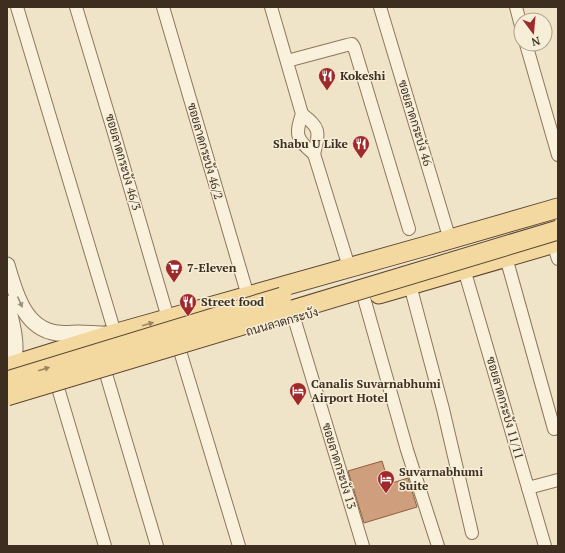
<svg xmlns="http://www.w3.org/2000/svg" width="565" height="553" viewBox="0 0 565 553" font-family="'PT Serif',Sarabun,serif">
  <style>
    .building { fill: #cf9f7d; stroke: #8d5f41 }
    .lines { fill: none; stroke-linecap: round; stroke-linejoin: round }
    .minor-casing { stroke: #8d765c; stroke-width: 14 }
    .tertiary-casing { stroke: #8d765c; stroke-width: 17 }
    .primary-casing { stroke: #5b4430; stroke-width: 21 }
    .minor { stroke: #faf1dc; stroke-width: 12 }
    .tertiary { stroke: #faf1dc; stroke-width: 15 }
    .primary { stroke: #f3d9a0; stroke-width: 19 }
    .primary-bridge-casing { stroke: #5b4430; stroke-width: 21; stroke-linecap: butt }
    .primary-bridge { stroke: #f3d9a0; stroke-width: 19 }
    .oneway { fill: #9c907e }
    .oneway2 { fill: #988460 }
    .labels { text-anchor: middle; stroke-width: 3; stroke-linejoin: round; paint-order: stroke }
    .poi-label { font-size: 12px; font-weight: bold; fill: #3d2e20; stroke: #f7eed8; text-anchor: start }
    .street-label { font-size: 12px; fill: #3d2e20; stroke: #f7eed8 }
  </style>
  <rect width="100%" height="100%" fill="#f0e4c8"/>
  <polygon class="building" points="382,461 389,484 408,478 417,507 364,523 348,471"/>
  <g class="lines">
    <defs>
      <g id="minor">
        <polyline points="17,7 115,333"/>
        <polyline points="76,7 114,133 168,318"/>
        <polyline points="163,7 248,296"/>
        <path d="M271,7L302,114C295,135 296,139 314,154"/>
        <polyline points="380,7 450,240"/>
        <polyline points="516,7 521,26"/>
        <polyline points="526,44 558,155"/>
        <polyline points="287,61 347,45 352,44 354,47 409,229"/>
        <path d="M302,114C320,128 320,131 314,154"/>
        <polyline points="314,154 349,267"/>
        <polyline points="553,243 558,259"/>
        <polyline points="505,258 509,268 554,429"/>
        <polyline points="464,269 545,546"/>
        <polyline points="410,285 443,409 472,533"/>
        <polyline points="364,298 407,450 438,546"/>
        <polyline points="294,318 363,546"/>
        <polyline points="180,351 239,546"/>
        <polyline points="106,374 157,546"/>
        <polyline points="58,388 105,546"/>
        <polyline points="528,488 558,480"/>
      </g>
      <g id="tertiary">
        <path d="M7,265C15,292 24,329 57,333C65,334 72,333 79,333C88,333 96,334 104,334"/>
        <path d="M7,303C13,326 20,351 10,374"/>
      </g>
      <g id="primary">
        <polyline points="379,294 558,242"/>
        <polyline points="7,367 110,335 426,246 558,208"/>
      </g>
    </defs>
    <use href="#minor" class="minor-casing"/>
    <use href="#tertiary" class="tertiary-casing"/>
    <use href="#primary" class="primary-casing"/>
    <use href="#minor" class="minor"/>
    <use href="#tertiary" class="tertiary"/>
    <use href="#primary" class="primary"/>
    <defs>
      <g id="primary-bridge">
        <polyline points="7,381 282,297"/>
        <polyline points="7,396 558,230"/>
      </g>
    </defs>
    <use href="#primary-bridge" class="primary-bridge-casing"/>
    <use href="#primary-bridge" class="primary-bridge"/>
  </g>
  <defs><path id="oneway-solid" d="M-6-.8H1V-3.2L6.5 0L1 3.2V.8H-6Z"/></defs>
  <use class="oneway" href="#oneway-solid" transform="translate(20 302) rotate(66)"/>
  <g class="oneway2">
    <use href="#oneway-solid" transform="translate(148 324) rotate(-16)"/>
    <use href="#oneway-solid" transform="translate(44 369) rotate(-17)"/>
  </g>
  <defs>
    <symbol id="restaurant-pin" viewBox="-11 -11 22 30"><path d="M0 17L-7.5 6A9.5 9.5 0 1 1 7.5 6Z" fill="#9e2a2b" stroke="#f7eed8"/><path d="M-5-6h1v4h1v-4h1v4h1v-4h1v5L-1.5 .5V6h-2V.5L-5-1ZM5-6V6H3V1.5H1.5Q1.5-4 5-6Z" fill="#fff"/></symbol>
    <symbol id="supermarket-pin" viewBox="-11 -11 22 30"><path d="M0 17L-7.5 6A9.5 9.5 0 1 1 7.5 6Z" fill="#9e2a2b" stroke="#f7eed8"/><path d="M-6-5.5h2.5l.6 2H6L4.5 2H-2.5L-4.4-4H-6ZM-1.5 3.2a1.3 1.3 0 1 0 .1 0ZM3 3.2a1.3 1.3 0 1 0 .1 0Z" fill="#fff"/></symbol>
    <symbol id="hotel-pin" viewBox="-11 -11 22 30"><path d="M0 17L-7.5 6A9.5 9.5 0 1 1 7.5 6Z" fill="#9e2a2b" stroke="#f7eed8"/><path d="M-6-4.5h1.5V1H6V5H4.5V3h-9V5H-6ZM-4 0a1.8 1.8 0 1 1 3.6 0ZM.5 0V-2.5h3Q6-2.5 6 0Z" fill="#fff"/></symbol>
  </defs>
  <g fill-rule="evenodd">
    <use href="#restaurant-pin" x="317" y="66" width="20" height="27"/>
    <use href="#restaurant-pin" x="351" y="134" width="20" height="27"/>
    <use href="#supermarket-pin" x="164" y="258" width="20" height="27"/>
    <use href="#restaurant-pin" x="178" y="292" width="20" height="27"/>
    <use href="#hotel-pin" x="288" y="381" width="20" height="27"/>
    <use href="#hotel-pin" x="376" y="469" width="20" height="27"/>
  </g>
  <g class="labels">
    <g class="poi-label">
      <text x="340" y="80">Kokeshi</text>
      <text x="348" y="148" text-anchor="end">Shabu U Like</text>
      <text x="187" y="272">7-Eleven</text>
      <text x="201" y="306">Street food</text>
      <text x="311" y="388">Canalis Suvarnabhumi<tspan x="311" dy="14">Airport Hotel</tspan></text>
      <text x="399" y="476">Suvarnabhumi<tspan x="399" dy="14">Suite</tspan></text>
    </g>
    <g class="street-label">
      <text transform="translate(415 123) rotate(73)" y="4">ซอยลาดกระบัง 46</text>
      <text transform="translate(205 151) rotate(74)" y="4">ซอยลาดกระบัง 46/2</text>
      <text transform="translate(123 162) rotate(74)" y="4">ซอยลาดกระบัง 46/3</text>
      <text transform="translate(282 322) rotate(-16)" y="4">ถนนลาดกระบัง</text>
      <text transform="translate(505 408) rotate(74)" y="4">ซอยลาดกระบัง 11/11</text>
      <text transform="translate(339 466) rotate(73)" y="4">ซอยลาดกระบัง 13</text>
    </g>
  </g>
  <rect width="565" height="553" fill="none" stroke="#3d2e20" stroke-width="16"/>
  <g transform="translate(533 32) rotate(164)"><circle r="19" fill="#f7eed8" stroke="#ada18e"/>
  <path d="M0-3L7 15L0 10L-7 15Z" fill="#9e2a2b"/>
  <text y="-6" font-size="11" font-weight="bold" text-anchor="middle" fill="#3d2e20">N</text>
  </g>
</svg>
